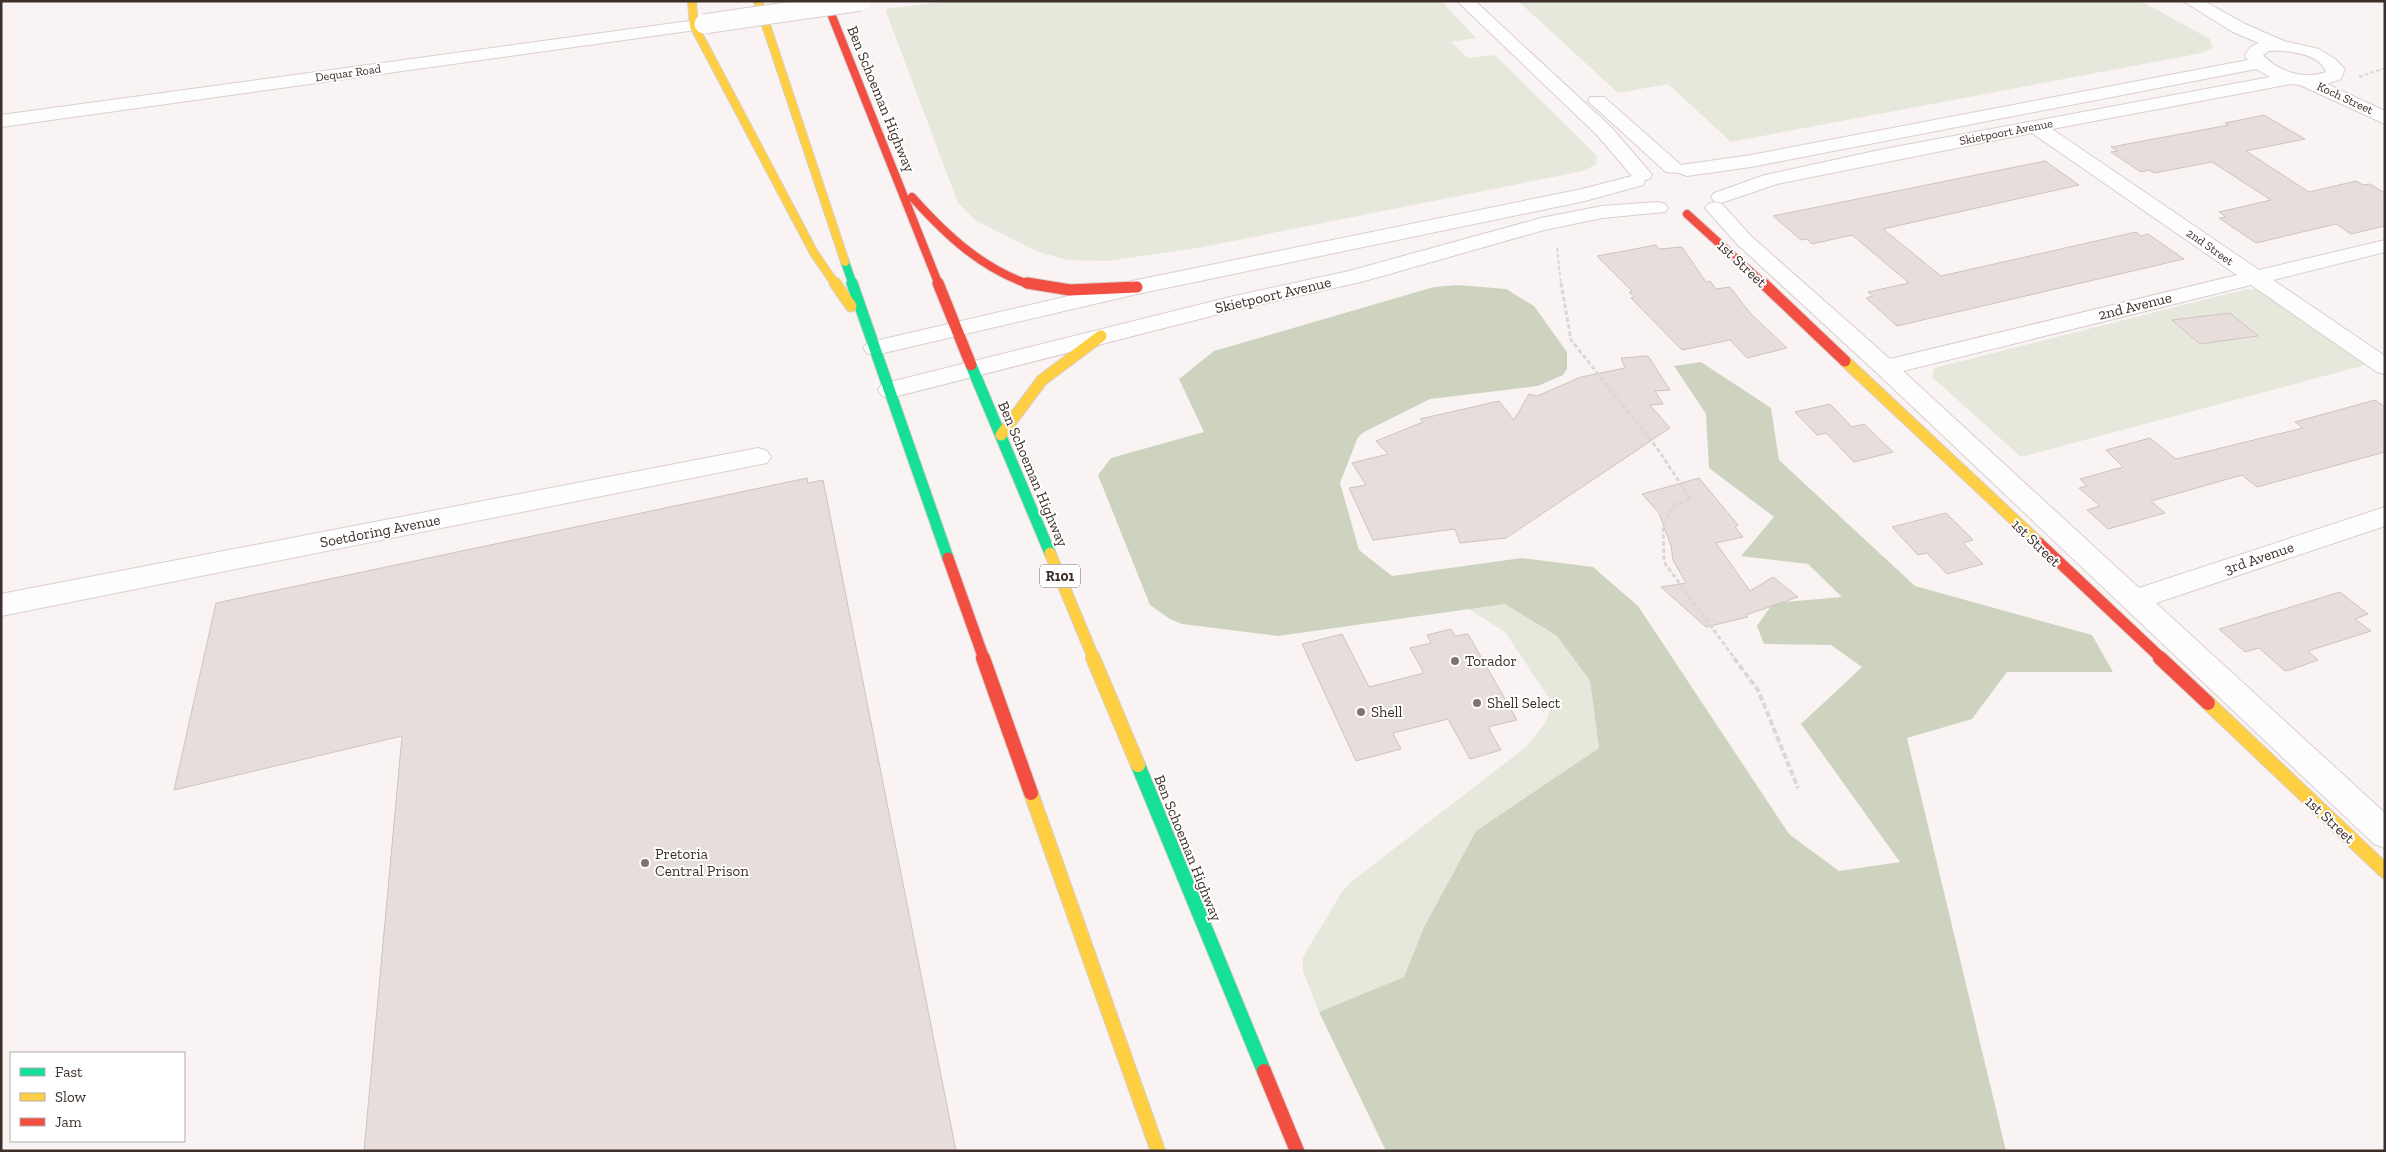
<svg xmlns="http://www.w3.org/2000/svg" width="2386" height="1152" viewBox="0 0 2386 1152" font-family="'Zilla Slab',serif">
  <style>
    .green { fill: #e6e8dc }
    .forest { fill: #ced3c0 }
    .building { fill: #e7ddda; stroke: #cdc4c0 }
    .lines { fill: none; stroke-linecap: round; stroke-linejoin: round }
    .street-casing { stroke: #d9cfcd; stroke-width: 2 }
    .fast-far2-casing { stroke: #d9cfcd; stroke-width: 10 }
    .fast-far1-casing { stroke: #d9cfcd; stroke-width: 13 }
    .fast-casing { stroke: #d9cfcd; stroke-width: 16 }
    .slow-far2-casing { stroke: #d9cfcd; stroke-width: 10 }
    .slow-far1-casing { stroke: #d9cfcd; stroke-width: 13 }
    .slow-casing { stroke: #d9cfcd; stroke-width: 16 }
    .jam-far2-casing { stroke: #d9cfcd; stroke-width: 10 }
    .jam-far1-casing { stroke: #d9cfcd; stroke-width: 13 }
    .jam-casing { stroke: #d9cfcd; stroke-width: 16 }
    .path-far2 { stroke: #dad8d7; stroke-width: 2; stroke-dasharray: 4 2; stroke-linecap: butt }
    .path-far1 { stroke: #dad8d7; stroke-width: 3; stroke-dasharray: 4.5 2.5; stroke-linecap: butt }
    .path { stroke: #dad8d7; stroke-width: 4; stroke-dasharray: 6 3; stroke-linecap: butt }
    .street { fill: #fefdfd; fill-rule: evenodd }
    .fast-far2 { stroke: #16e098; stroke-width: 8 }
    .fast-far1 { stroke: #16e098; stroke-width: 11 }
    .fast { stroke: #16e098; stroke-width: 14 }
    .slow-far2 { stroke: #ffcf43; stroke-width: 8 }
    .slow-far1 { stroke: #ffcf43; stroke-width: 11 }
    .slow { stroke: #ffcf43; stroke-width: 14 }
    .jam-far2 { stroke: #f24e42; stroke-width: 8 }
    .jam-far1 { stroke: #f24e42; stroke-width: 11 }
    .jam { stroke: #f24e42; stroke-width: 14 }
    .street-bridge-casing { stroke: #d9cfcd; stroke-width: 21; stroke-linecap: butt }
    .street-bridge { stroke: #fefdfd; stroke-width: 19 }
    .poi-dot { fill: #7f7370; stroke: #fff; stroke-width: 2 }
    .labels { text-anchor: middle; stroke-width: 4; stroke-linejoin: round; paint-order: stroke }
    .far-street-label { font-size: 12px; fill: #3e2e29; stroke: #fff }
    .shield { fill: #fff; stroke: #786d69; stroke-width: 1 }
    .shield-label { font-size: 14px; font-weight: bold; fill: #3e2e29 }
    .street-label { font-size: 15px; fill: #3e2e29; stroke: #fff }
    .poi-label { font-size: 15px; fill: #3e2e29; stroke: #fff; text-anchor: start }
  </style>
  <rect width="100%" height="100%" fill="#f9f4f3"/>
  <g class="green">
    <polygon points="949,1 1441,1 1476,38 1451,42 1468,58 1495,55 1597,156 1596,164 1586,170 1568,174 1198,248 1107,261 1067,260 1036,251 975,220 958,203 885,9"/>
    <polygon points="1518,1 2141,1 2210,39 2212,48 2202,53 1731,142 1668,84 1618,93"/>
    <polygon points="2255,289 2265,293 2369,364 2021,457 1932,377 1934,368 2243,290"/>
    <polygon points="1505,604 1557,636 1590,681 1599,748 1476,831 1424,927 1404,977 1319,1012 1303,971 1303,957 1342,892 1351,882 1526,747 1546,722 1552,703 1505,632 1467,608"/>
  </g>
  <polygon class="forest" points="1458,285 1506,289 1534,306 1567,352 1567,369 1563,375 1538,386 1430,399 1364,432 1358,437 1340,483 1359,550 1392,576 1522,558 1593,567 1638,606 1789,834 1839,871 1900,862 1801,724 1862,667 1831,645 1764,644 1757,626 1773,603 1842,597 1808,564 1741,556 1774,517 1709,468 1706,414 1674,366 1701,362 1771,408 1779,460 1915,586 2092,635 2113,672 2007,672 1972,719 1907,738 2006,1151 1386,1151 1319,1012 1404,977 1424,927 1476,831 1599,748 1590,681 1557,636 1505,604 1278,636 1182,624 1170,619 1150,605 1098,475 1111,458 1204,432 1179,379 1214,351 1434,287"/>
  <g class="building">
    <polygon points="2264,115 2305,139 2246,151 2309,192 2356,181 2363,185 2370,184 2385,193 2385,226 2351,234 2336,224 2256,243 2219,218 2226,217 2219,212 2271,200 2212,162 2154,173 2149,170 2141,172 2111,152 2118,151 2111,147 2229,125 2225,123"/>
    <polygon points="2045,161 2079,185 1883,229 1941,276 2136,232 2141,236 2148,234 2184,259 1897,326 1866,298 1873,296 1868,292 1909,283 1852,235 1812,244 1807,239 1801,240 1773,216"/>
    <polygon points="1656,245 1659,249 1682,247 1706,282 1710,281 1716,289 1730,287 1750,313 1787,348 1747,358 1730,340 1682,350 1631,298 1634,297 1629,292 1632,291 1597,256"/>
    <polygon points="2230,313 2258,336 2200,344 2172,320"/>
    <polygon points="1648,356 1670,390 1655,391 1663,404 1650,405 1670,428 1506,538 1460,543 1455,529 1373,540 1349,488 1366,485 1352,463 1388,454 1376,441 1423,422 1420,419 1499,401 1514,420 1529,394 1537,396 1581,377 1625,368 1621,358"/>
    <polygon points="2375,400 2385,407 2385,452 2257,487 2242,475 2151,501 2165,513 2108,529 2087,510 2100,506 2079,488 2087,486 2080,479 2123,467 2106,450 2150,438 2176,459 2303,428 2295,422"/>
    <polygon points="1830,404 1852,427 1864,424 1893,452 1854,462 1826,433 1817,435 1795,412"/>
    <polygon points="807,478 808,483 823,480 956,1151 364,1151 402,736 174,790 216,603"/>
    <polygon points="1699,478 1738,525 1735,527 1743,537 1716,543 1750,591 1773,577 1798,597 1746,615 1748,617 1706,627 1661,587 1686,583 1673,560 1671,546 1659,513 1642,494"/>
    <polygon points="1946,513 1973,540 1963,543 1983,564 1947,574 1927,553 1918,555 1892,527"/>
    <polygon points="2340,592 2368,614 2355,619 2371,631 2308,651 2318,660 2293,669 2285,671 2259,648 2245,652 2219,629"/>
    <polygon points="1451,629 1455,636 1468,634 1517,720 1488,727 1501,750 1470,759 1448,719 1393,733 1401,749 1356,761 1302,644 1342,634 1369,687 1424,673 1410,648 1431,643 1427,635"/>
  </g>
  <g class="lines">
    <defs>
      <g id="street">
        <polygon points="1457,1 1475,1 1611,127 1649,171 1652,175 1649,179 1645,180 1643,185 1585,201 1137,294 875,355 867,353 863,348 867,343 875,341 1137,280 1582,189 1632,176 1597,135"/>
        <path d="M2183,1H2204L2245,24L2284,41L2319,49L2335,59L2345,69L2341,79L2327,84L2385,111V124L2300,85L2291,84L2052,129L2259,270L2385,240V252L2273,280L2385,356V374L2377,372L2251,285L1903,371L2139,588L2385,507V526L2156,603L2385,813V848L2374,844L1877,373L1737,244L1705,208L1708,204L1715,202L1722,204L1751,236L1890,359L2237,275L2032,133L1777,184L1721,203L1714,201L1711,197L1714,193L1765,175L1884,149L2270,77L2256,69L1751,167L1687,176L1679,173L1666,172L1588,101L1590,97H1604L1681,165L1751,155L2248,60L2245,56C2248,48 2251,46 2259,43L2233,32ZM2269,51C2286,50 2320,53 2326,72C2306,80 2278,72 2263,55Z"/>
        <polygon points="704,19 710,20 713,24 710,28 1,127 1,115"/>
        <polygon points="1658,202 1665,204 1668,208 1665,212 1602,218 1544,230 1361,282 1231,311 890,398 882,396 878,390 882,384 1230,297 1349,271 1541,218 1602,206"/>
        <polygon points="758,448 767,451 771,457 767,463 1,616 1,594"/>
      </g>
      <polyline id="fast-far2" points="845,262 853,285"/>
      <g id="fast-far1">
        <polyline points="852,283 948,558"/>
        <polyline points="971,365 1050,553"/>
      </g>
      <polyline id="fast" points="1138,765 1264,1071"/>
      <g id="slow-far2">
        <polyline points="692,1 694,26 814,253 836,285"/>
        <polyline points="758,1 845,262"/>
      </g>
      <g id="slow-far1">
        <polyline points="835,283 851,306"/>
        <polyline points="1845,361 2039,543"/>
        <polyline points="1001,435 1042,380 1101,336"/>
        <polyline points="1050,553 1094,659"/>
      </g>
      <g id="slow">
        <polyline points="1093,658 1138,765"/>
        <polyline points="2208,703 2385,871"/>
        <polyline points="1031,793 1158,1151"/>
      </g>
      <g id="jam-far2">
        <polyline points="826,1 939,285"/>
        <path d="M912,197C946,235 982,269 1031,285"/>
        <polyline points="1687,214 1765,285"/>
      </g>
      <g id="jam-far1">
        <polyline points="938,283 971,365"/>
        <polyline points="1027,283 1070,290 1137,287"/>
        <polyline points="1763,283 1845,361"/>
        <polyline points="2039,543 2162,659"/>
        <polyline points="948,558 984,659"/>
      </g>
      <g id="jam">
        <polyline points="983,658 1031,793"/>
        <polyline points="2160,658 2208,703"/>
        <polyline points="1264,1071 1297,1151"/>
      </g>
    </defs>
    <use href="#street" class="street-casing"/>
    <use href="#fast-far2" class="fast-far2-casing"/>
    <use href="#fast-far1" class="fast-far1-casing"/>
    <use href="#fast" class="fast-casing"/>
    <use href="#slow-far2" class="slow-far2-casing"/>
    <use href="#slow-far1" class="slow-far1-casing"/>
    <use href="#slow" class="slow-casing"/>
    <use href="#jam-far2" class="jam-far2-casing"/>
    <use href="#jam-far1" class="jam-far1-casing"/>
    <use href="#jam" class="jam-casing"/>
    <g class="path-far2">
      <polyline points="2359,77 2385,68"/>
      <polyline points="1557,248 1561,285"/>
    </g>
    <polyline class="path-far1" points="1561,283 1571,340 1657,448 1691,500 1674,505 1663,525 1664,562 1735,659"/>
    <polyline class="path" points="1734,658 1758,690 1798,788"/>
    <use href="#street" class="street"/>
    <use href="#fast-far2" class="fast-far2"/>
    <use href="#fast-far1" class="fast-far1"/>
    <use href="#fast" class="fast"/>
    <use href="#slow-far2" class="slow-far2"/>
    <use href="#slow-far1" class="slow-far1"/>
    <use href="#slow" class="slow"/>
    <use href="#jam-far2" class="jam-far2"/>
    <use href="#jam-far1" class="jam-far1"/>
    <use href="#jam" class="jam"/>
    <defs>
      <polyline id="street-bridge" points="704,24 861,1"/>
    </defs>
    <use href="#street-bridge" class="street-bridge-casing"/>
    <use href="#street-bridge" class="street-bridge"/>
  </g>
  <g class="poi-dot">
    <circle cx="1455" cy="661" r="5"/>
    <circle cx="1477" cy="703" r="5"/>
    <circle cx="1361" cy="712" r="5"/>
    <circle cx="645" cy="863" r="5"/>
  </g>
  <g class="labels">
    <g class="far-street-label">
      <text transform="translate(348 73) rotate(-8)" y="4">Dequar Road</text>
      <text transform="translate(2345 98) rotate(25)" y="4">Koch Street</text>
      <text transform="translate(2006 132) rotate(-11)" y="4">Skietpoort Avenue</text>
      <text transform="translate(2210 247) rotate(35)" y="4">2nd Street</text>
    </g>
    <rect class="shield" x="1040" y="564.5" width="40" height="23" rx="4"/>
    <g class="shield-label">
      <text x="1060" y="581">R101</text>
    </g>
    <g class="street-label">
      <text transform="translate(881 99) rotate(68)" y="5">Ben Schoeman Highway</text>
      <text transform="translate(1742 264) rotate(43)" y="5">1st Street</text>
      <text transform="translate(1273 295) rotate(-13)" y="5">Skietpoort Avenue</text>
      <text transform="translate(2135 306) rotate(-14)" y="5">2nd Avenue</text>
      <text transform="translate(1033 474) rotate(67)" y="5">Ben Schoeman Highway</text>
      <text transform="translate(380 531) rotate(-11)" y="5">Soetdoring Avenue</text>
      <text transform="translate(2036 543) rotate(44)" y="5">1st Street</text>
      <text transform="translate(2259 558) rotate(-19)" y="5">3rd Avenue</text>
      <text transform="translate(2330 820) rotate(43)" y="5">1st Street</text>
      <text transform="translate(1188 848) rotate(68)" y="5">Ben Schoeman Highway</text>
    </g>
    <g class="poi-label">
      <text x="1465" y="666">Torador</text>
      <text x="1487" y="708">Shell Select</text>
      <text x="1371" y="717">Shell</text>
      <text x="655" y="859">Pretoria<tspan x="655" dy="17">Central Prison</tspan></text>
    </g>
  </g>
  <rect width="2386" height="1152" fill="none" stroke="#3e2e29" stroke-width="5"/>
  <rect x="10" y="1052" width="175" height="90" fill="#ffffff" stroke="#b2aba9"/>
  <rect x="20" y="1068" width="25" height="8" fill="#16e098" stroke="#b2aba9"/>
  <text x="55" y="1077" font-size="15" fill="#3e2e29">Fast</text>
  <rect x="20" y="1093" width="25" height="8" fill="#ffcf43" stroke="#b2aba9"/>
  <text x="55" y="1102" font-size="15" fill="#3e2e29">Slow</text>
  <rect x="20" y="1118" width="25" height="8" fill="#f24e42" stroke="#b2aba9"/>
  <text x="55" y="1127" font-size="15" fill="#3e2e29">Jam</text>
</svg>
